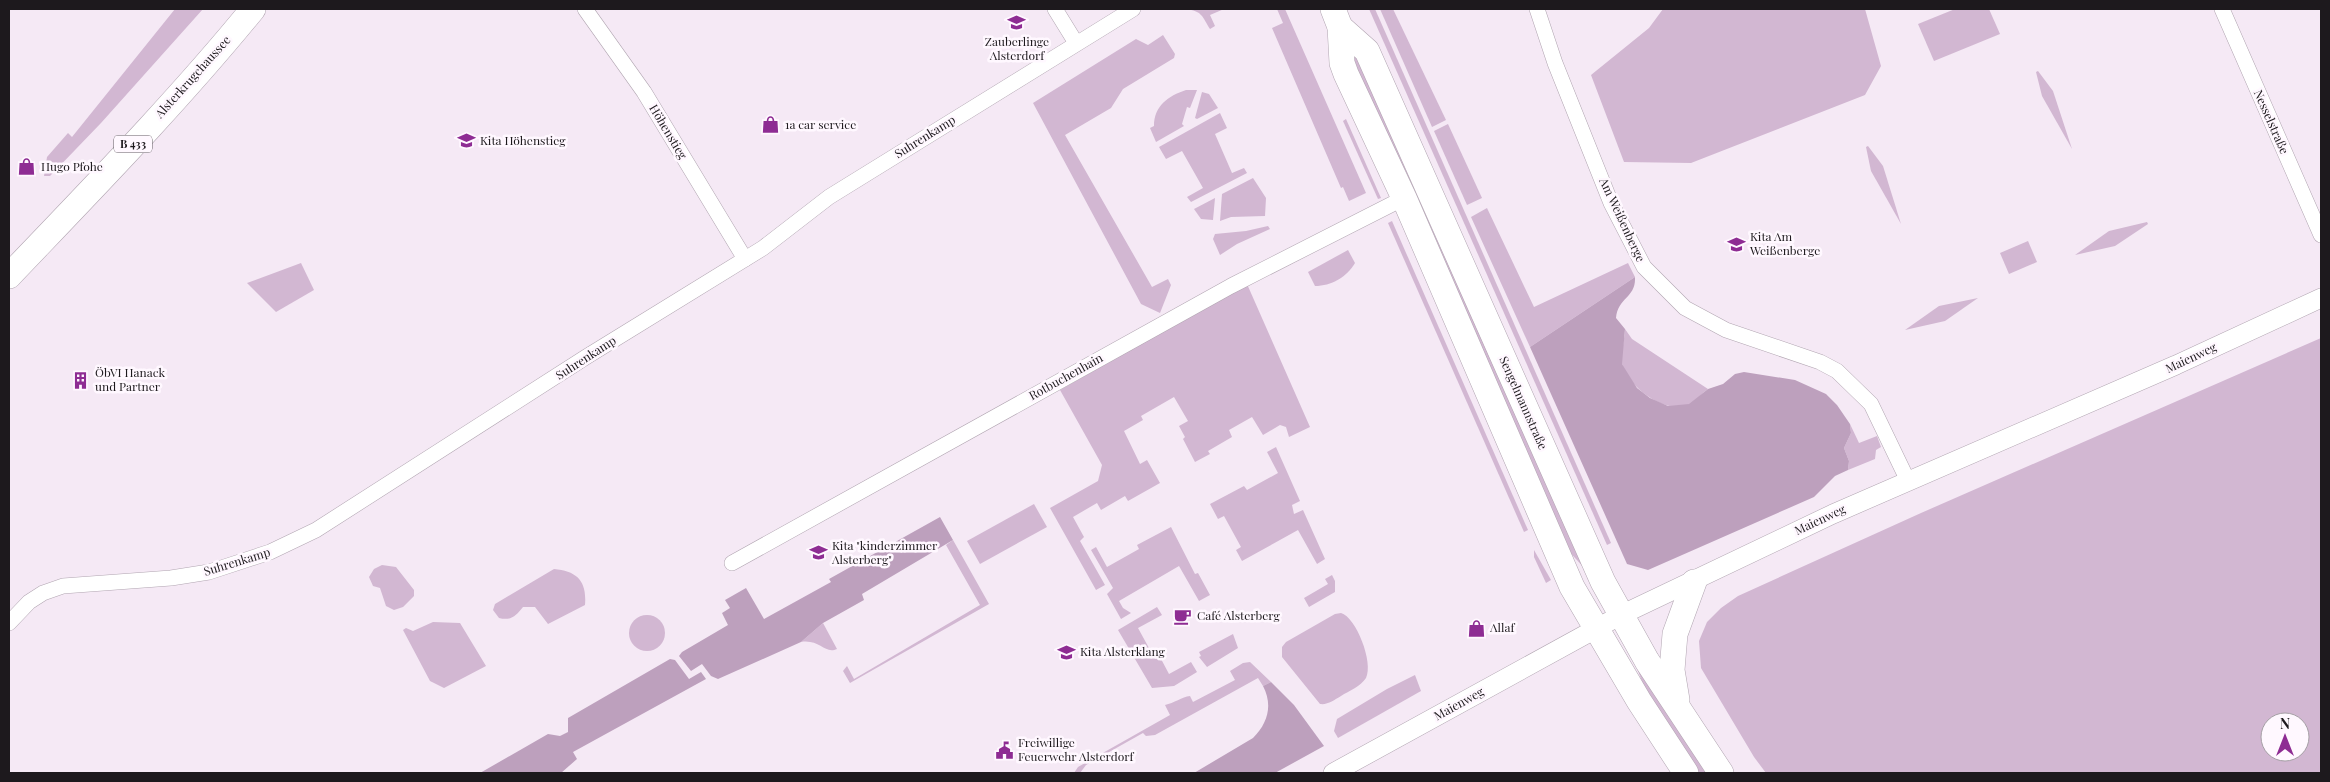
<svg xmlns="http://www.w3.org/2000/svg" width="2330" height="782" viewBox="0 0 2330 782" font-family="'Playfair Display',serif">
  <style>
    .green { fill: #d2b7d2; fill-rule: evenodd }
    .forest { fill: #bda0bd }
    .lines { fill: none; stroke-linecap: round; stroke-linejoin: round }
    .minor-casing { stroke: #b1a5b1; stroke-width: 16 }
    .tertiary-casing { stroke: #b1a5b1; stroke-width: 20 }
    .primary-casing { stroke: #b1a5b1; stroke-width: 26 }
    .minor { stroke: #fff; stroke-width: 15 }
    .tertiary { stroke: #fff; stroke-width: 19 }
    .primary { stroke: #fff; stroke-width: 25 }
    .labels { text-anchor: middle; stroke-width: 5; stroke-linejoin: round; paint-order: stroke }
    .shield { fill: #fff8ff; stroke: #615c61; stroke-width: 1 }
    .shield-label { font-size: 11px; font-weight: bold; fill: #1d191d }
    .poi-label { font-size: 12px; fill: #1d191d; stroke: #fff8ff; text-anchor: start }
    .street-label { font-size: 12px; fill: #1d191d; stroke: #fff8ff }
  </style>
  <rect width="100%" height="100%" fill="#f5e9f5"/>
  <g class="green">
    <polygon points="175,9 203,9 101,123 50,176 44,176 47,157 68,133 72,137"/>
    <path d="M1186,9H1224L1210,15L1215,26L1210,29C1202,16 1202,11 1186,9Z"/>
    <polygon points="1277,9 1285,9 1366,193 1349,201 1343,187 1341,188 1272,28 1283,23"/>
    <polygon points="1369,9 1375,9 1611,543 1607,545"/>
    <polygon points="1380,9 1393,9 1446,120 1432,127"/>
    <polygon points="1663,9 1865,9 1881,66 1865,95 1691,163 1624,162 1591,75 1649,28"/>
    <polygon points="1955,9 1989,9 2000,34 1934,61 1918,24"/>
    <polygon points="1163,35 1175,54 1174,58 1123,89 1111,108 1065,135 1152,287 1168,279 1171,285 1160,313 1141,304 1033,103 1136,39 1148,45"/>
    <polygon points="1356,54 1586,570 1565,547 1350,59"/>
    <polygon points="2038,71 2053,91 2072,149 2042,96 2036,72"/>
    <path d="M1186,90H1197L1190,108L1187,107L1182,124L1184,126L1156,142L1150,128L1154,126C1154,106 1168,96 1186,90Z"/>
    <polygon points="1202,92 1209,94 1218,108 1197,119 1195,118"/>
    <polygon points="1220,113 1227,128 1215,134 1232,173 1244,168 1247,173 1191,202 1187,197 1203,188 1182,151 1166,159 1159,147"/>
    <polygon points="1346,119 1381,198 1378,199 1343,121"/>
    <polygon points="1448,124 1482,198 1467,205 1434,131"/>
    <polygon points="1868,146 1883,166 1901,224 1871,171 1866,147"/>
    <polygon points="1253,178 1266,198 1265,216 1231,217 1220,221 1222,194"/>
    <polygon points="1215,198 1213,220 1201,219 1194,209"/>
    <polygon points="1487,208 1534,307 1628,263 1635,277 1530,347 1471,217"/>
    <polygon points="1392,221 1528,530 1524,532 1388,223"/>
    <polygon points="2147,222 2148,224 2115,246 2075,255 2109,231"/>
    <polygon points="1268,226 1270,229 1237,244 1220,255 1213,239 1215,234 1246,231"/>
    <polygon points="2028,241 2037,262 2009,274 2000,253"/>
    <path d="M1348,250L1355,263C1347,277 1331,286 1315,286L1308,272Z"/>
    <polygon points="301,263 314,290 276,312 247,283"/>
    <polygon points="1247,284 1310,427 1289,437 1286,427 1280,425 1263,435 1252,417 1229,430 1232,437 1208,451 1210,454 1195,462 1183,439 1185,437 1179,426 1188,421 1174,397 1141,416 1143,420 1124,431 1140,464 1147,460 1160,483 1128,501 1125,496 1101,510 1097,503 1073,517 1084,537 1080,541 1105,585 1096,590 1050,508 1098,481 1102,465 1060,390"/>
    <polygon points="1978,298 1945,321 1905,330 1939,306"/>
    <path d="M1625,329L1632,339L1708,389C1702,393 1696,401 1690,404C1665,416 1629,387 1622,364C1620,357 1625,338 1625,329Z"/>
    <path d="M2321,338V773H1766L1754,757L1701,668L1699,641L1707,622L1721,608L1738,596L1921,513ZM2270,722H2300V752H2270Z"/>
    <polygon points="1850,424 1859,443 1877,436 1881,447 1876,450 1875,459 1848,470 1849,461 1844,448 1851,433"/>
    <polygon points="1276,447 1300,501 1292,505 1294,514 1303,510 1325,559 1317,564 1298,530 1242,561 1236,550 1241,547 1224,516 1218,519 1210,504 1244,486 1247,490 1278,473 1267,452"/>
    <polygon points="1034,504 1047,527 980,564 967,541"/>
    <polygon points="1171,527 1195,574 1198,573 1210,595 1199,601 1179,566 1119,601 1123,608 1131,613 1121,619 1107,594 1113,588 1091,550 1096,547 1107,567 1139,549 1137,545"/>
    <polygon points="953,540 989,604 850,683 843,671 847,666 854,679 980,605 946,545"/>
    <polygon points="1534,550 1551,580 1546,583 1534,557"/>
    <polygon points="382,565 396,567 414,590 414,596 403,607 394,610 386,606 380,588 373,586 369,577 374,569"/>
    <path d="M554,569C577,571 587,581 585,605L548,624L535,607H523C516,616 511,621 499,618L493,610L495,604Z"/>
    <polygon points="1332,575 1335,581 1335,592 1309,607 1304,598 1328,584 1325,579"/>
    <polygon points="1157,607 1162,615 1138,628 1155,659 1160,657 1169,674 1191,662 1197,672 1174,686 1152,688 1118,630"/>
    <path d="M1341,613C1356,617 1374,663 1366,678C1361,686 1349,691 1341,696C1334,700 1328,705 1320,704L1282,657V647L1286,642L1335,614Z"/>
    <circle cx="647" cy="633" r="18"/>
    <polygon points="433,622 460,623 486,666 444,688 430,681 403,630 406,628 413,631"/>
    <path d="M823,623L837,649C825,655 820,639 801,642Z"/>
    <polygon points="1233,634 1238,648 1207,667 1199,657 1201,656 1199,652"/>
    <path d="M1250,662L1271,682L1263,686L1258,678L1155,735L1146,736L1143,733L1086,765L1080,773H1074L1078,767L1170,715L1165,705C1174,703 1182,697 1190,696L1193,702L1235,680L1230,671L1243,663Z"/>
    <polygon points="1636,666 1709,773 1697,773 1647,694"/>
    <polygon points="1415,675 1421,691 1338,738 1334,731 1337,719 1387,689"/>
  </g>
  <g class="forest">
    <path d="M1635,277C1636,298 1618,297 1616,318L1625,329L1622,364L1637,388L1650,398L1668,406L1689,404L1708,389L1723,384L1735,374L1744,372L1795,380L1826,394L1837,405L1850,424L1851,433L1844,448L1849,461L1848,470L1835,476L1814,497L1648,570L1627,564L1530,347Z"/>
    <polygon points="940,517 953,540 862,594 864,600 823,623 801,642 718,679 711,676 702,664 691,671 679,656 682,652 728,625 722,613 730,608 725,600 746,588 764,619 831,582 829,579"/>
    <polygon points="670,659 675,660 689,679 701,672 706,679 573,752 577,759 561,773 480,773 548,734 560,736 568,732 568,718"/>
    <path d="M1271,682L1294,705L1324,746L1275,773H1194L1253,738C1268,723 1273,705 1263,686Z"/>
  </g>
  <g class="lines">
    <defs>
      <g id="minor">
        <polyline points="585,9 644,92 745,259"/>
        <polyline points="1055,9 1076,43"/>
        <polyline points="1537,9 1555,63 1611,203 1644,267 1685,308 1726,330 1820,362 1837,371 1871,404 1908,481"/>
        <polyline points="2222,9 2321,235"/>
        <polyline points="732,563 1231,286 1404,198"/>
        <polyline points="9,623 29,602 43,593 63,586 171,578 209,572 270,552 316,530 586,357 763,248 829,197 1133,9"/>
      </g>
      <polyline id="tertiary" points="1333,773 1621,615 1833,514 2176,365 2321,298"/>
      <g id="primary">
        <polyline points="1333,9 1340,27 1342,63 1346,74 1404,198 1572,587 1639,701 1686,773"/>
        <polyline points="1340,27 1367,51 1603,582 1647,661 1721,773"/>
        <path d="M9,276C92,189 177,102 253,9"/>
        <polyline points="1677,700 1672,670 1675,634 1694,582"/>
      </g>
    </defs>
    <use href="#minor" class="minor-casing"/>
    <use href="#tertiary" class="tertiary-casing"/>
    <use href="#primary" class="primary-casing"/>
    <use href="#minor" class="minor"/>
    <use href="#tertiary" class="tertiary"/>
    <use href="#primary" class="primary"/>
  </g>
  <defs>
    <symbol id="school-bare" viewBox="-9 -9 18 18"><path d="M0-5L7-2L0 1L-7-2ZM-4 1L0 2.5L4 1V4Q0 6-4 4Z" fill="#8e2c93" stroke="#fff8ff" stroke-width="2.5" paint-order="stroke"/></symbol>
    <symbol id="shop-bare" viewBox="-9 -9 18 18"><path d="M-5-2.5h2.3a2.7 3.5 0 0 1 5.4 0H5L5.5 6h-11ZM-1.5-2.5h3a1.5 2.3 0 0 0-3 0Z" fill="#8e2c93" stroke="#fff8ff" stroke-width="2.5" paint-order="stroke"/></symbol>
    <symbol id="building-bare" viewBox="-9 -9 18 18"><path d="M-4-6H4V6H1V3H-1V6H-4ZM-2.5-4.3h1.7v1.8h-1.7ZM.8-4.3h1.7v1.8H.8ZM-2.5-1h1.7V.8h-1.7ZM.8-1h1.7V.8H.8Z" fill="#8e2c93" stroke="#fff8ff" stroke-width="2.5" paint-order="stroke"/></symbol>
    <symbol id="cafe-bare" viewBox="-9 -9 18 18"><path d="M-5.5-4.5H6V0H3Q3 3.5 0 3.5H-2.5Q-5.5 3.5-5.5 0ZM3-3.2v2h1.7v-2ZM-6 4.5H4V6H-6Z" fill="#8e2c93" stroke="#fff8ff" stroke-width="2.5" paint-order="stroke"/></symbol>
    <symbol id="civic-bare" viewBox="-9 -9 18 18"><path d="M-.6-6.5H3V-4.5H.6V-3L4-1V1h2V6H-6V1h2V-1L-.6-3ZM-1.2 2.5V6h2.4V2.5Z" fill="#8e2c93" stroke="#fff8ff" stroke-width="2.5" paint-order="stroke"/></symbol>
  </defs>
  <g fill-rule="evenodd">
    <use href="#school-bare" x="1004" y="10" width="25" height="25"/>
    <use href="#shop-bare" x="758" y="112" width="25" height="25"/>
    <use href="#school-bare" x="454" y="128" width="25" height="25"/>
    <use href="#shop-bare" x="14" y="154" width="25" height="25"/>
    <use href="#school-bare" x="1724" y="232" width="25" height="25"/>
    <use href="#building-bare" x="68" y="368" width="25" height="25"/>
    <use href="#school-bare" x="806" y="540" width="25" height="25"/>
    <use href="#cafe-bare" x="1170" y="604" width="25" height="25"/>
    <use href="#shop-bare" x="1464" y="616" width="25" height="25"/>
    <use href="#school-bare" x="1054" y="640" width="25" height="25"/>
    <use href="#civic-bare" x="992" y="738" width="25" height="25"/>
  </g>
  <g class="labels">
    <rect class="shield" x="114" y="135.5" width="38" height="17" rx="4"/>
    <g class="shield-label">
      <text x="133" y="148">B 433</text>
    </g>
    <g class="poi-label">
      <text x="1017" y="46" text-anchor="middle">Zauberlinge<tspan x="1017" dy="14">Alsterdorf</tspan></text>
      <text x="785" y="129">1a car service</text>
      <text x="480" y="145">Kita Höhenstieg</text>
      <text x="41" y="171">Hugo Pfohe</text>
      <text x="1750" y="241">Kita Am<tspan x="1750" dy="14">Weißenberge</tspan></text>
      <text x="95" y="377">ÖbVI Hanack<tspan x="95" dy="14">und Partner</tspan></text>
      <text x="832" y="550">Kita "kinderzimmer<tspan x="832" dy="14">Alsterberg"</tspan></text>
      <text x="1197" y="620">Café Alsterberg</text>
      <text x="1490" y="632">Allaf</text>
      <text x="1080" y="656">Kita Alsterklang</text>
      <text x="1018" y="747">Freiwillige<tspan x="1018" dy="14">Feuerwehr Alsterdorf</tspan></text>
    </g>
    <g class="street-label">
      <text transform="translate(193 77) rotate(-48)" y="4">Alsterkrugchaussee</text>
      <text transform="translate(2271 122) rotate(66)" y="4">Nesselstraße</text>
      <text transform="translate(668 132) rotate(59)" y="4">Höhenstieg</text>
      <text transform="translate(925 137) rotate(-32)" y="4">Suhrenkamp</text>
      <text transform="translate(1622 220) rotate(65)" y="4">Am Weißenberge</text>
      <text transform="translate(586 358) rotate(-33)" y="4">Suhrenkamp</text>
      <text transform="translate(2191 358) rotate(-25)" y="4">Maienweg</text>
      <text transform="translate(1066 377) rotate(-29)" y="4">Rotbuchenhain</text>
      <text transform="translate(1523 403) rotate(66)" y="4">Sengelmannstraße</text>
      <text transform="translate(1820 520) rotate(-25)" y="4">Maienweg</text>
      <text transform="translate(237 562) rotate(-17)" y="4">Suhrenkamp</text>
      <text transform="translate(1459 704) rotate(-29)" y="4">Maienweg</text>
    </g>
  </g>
  <rect width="2330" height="782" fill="none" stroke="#1d191d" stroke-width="20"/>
  <g transform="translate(2285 737)"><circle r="24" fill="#fff8ff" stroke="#a59fa5"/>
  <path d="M0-4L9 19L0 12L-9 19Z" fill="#8e2c93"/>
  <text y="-8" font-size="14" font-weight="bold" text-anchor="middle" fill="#1d191d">N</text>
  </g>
</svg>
